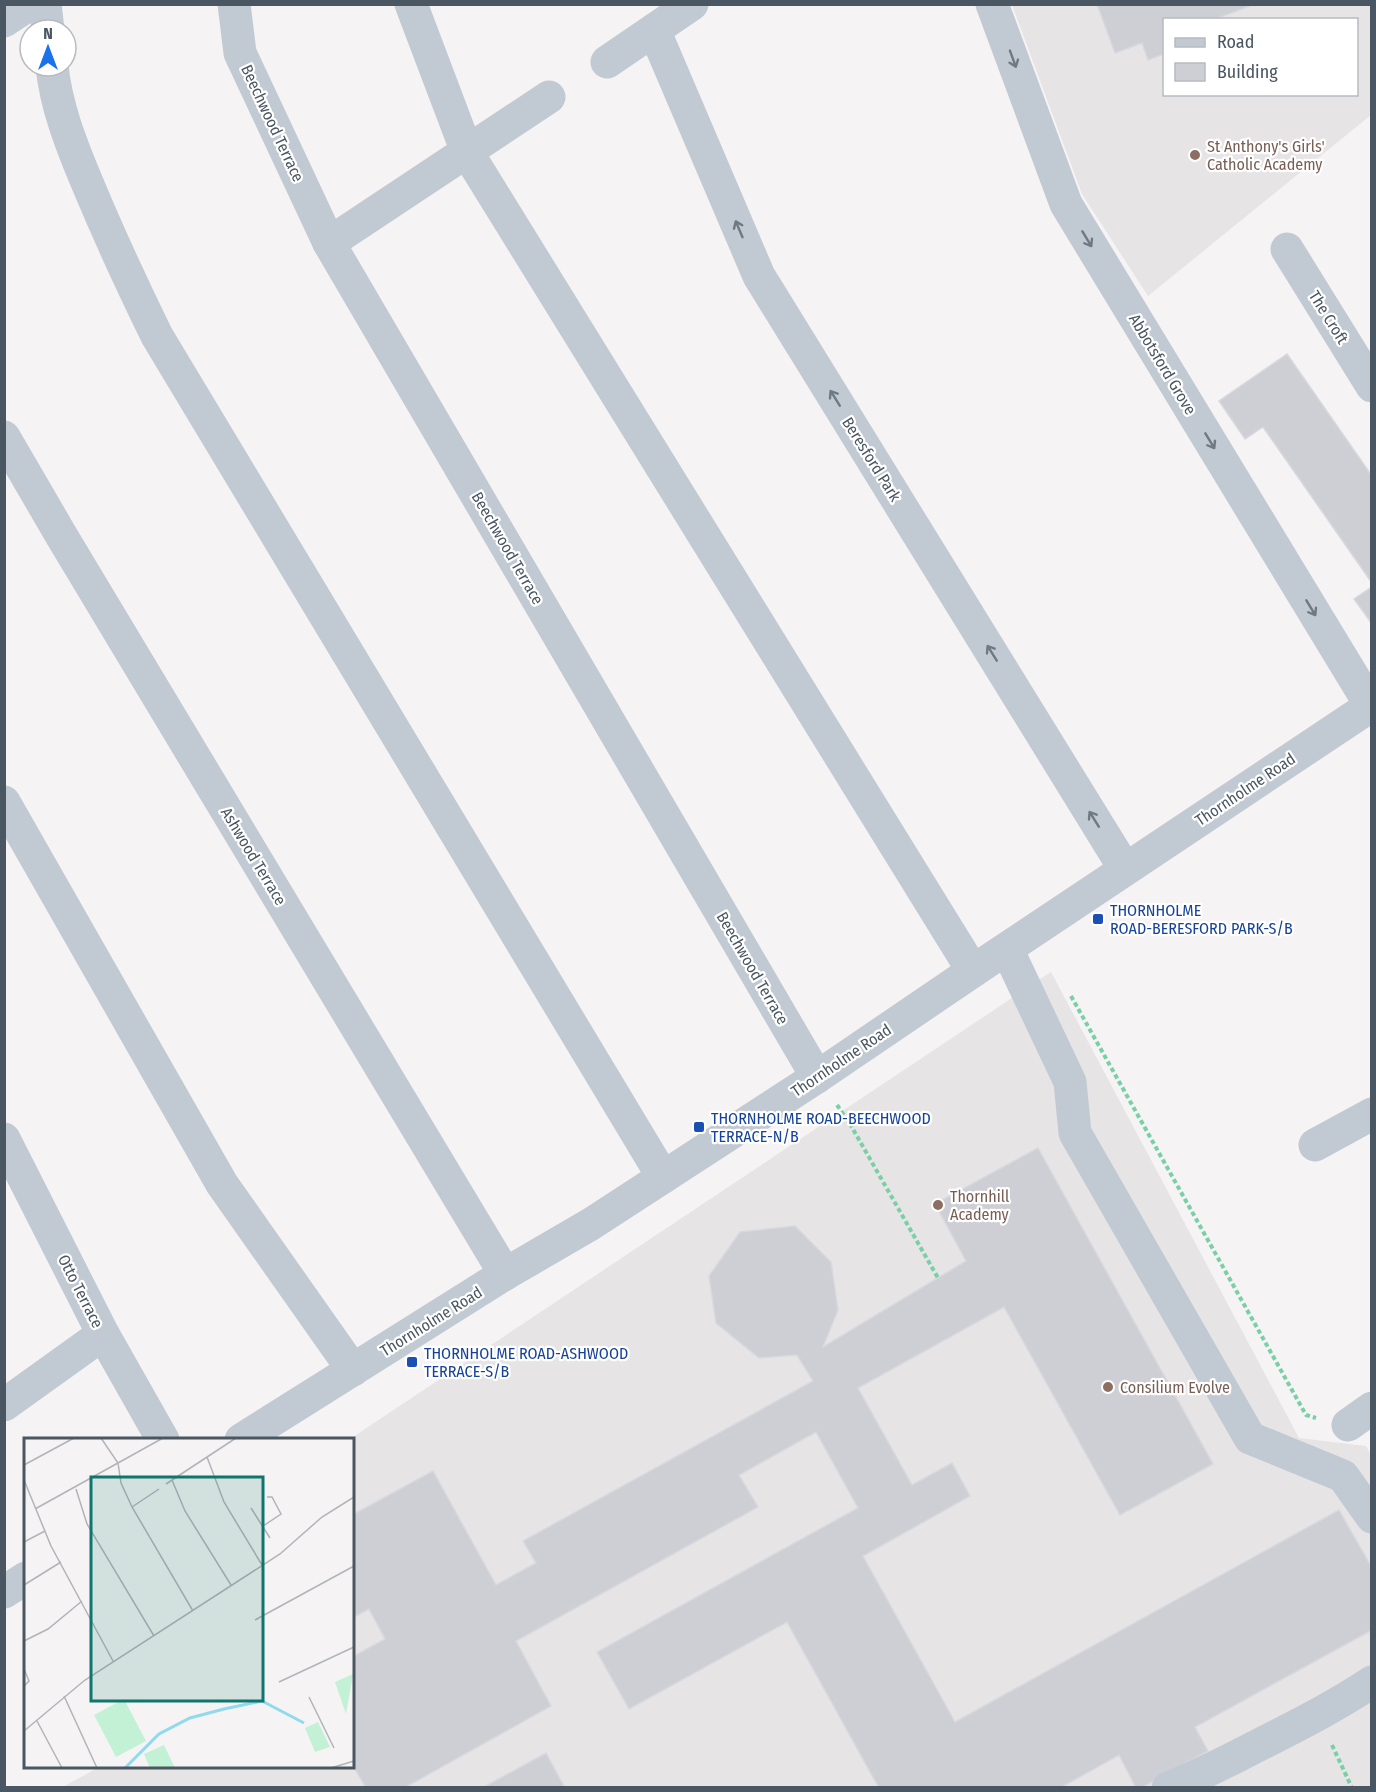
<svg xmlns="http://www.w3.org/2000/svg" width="1376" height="1792" viewBox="0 0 1376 1792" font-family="'Fira Sans Condensed',sans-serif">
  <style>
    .education { fill: #e6e4e5; fill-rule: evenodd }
    .building { fill: #cdcfd5; stroke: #d7d9de; stroke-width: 1.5 }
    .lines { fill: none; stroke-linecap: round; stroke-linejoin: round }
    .path { stroke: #7ad0a6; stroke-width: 4; stroke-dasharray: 4.5 3; stroke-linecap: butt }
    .minor { stroke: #c1cad2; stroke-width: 33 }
    .oneway { stroke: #6e7983 }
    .education-dot { fill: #8d6e63; stroke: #fff; stroke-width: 2 }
    .transit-dot { fill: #1a4fb4; stroke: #fff; stroke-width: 2 }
    .labels { text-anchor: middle; stroke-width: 4.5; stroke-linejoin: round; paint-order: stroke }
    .street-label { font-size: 16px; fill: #4a5661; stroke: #fff }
    .education-label { font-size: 16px; fill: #785e54; stroke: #fff; text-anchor: start }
    .transit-label { font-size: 16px; fill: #164399; stroke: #fff; text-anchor: start }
    .inset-river { fill: none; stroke: #90daee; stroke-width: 3 }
    .inset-road { fill: none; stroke: #b1b4b9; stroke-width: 1.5 }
    .view { fill: #0f766e; fill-opacity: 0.15; stroke: #0f766e; stroke-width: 3 }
    .inset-edge { fill: none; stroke: #4a5661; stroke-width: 3 }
  </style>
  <rect width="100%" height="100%" fill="#f5f3f3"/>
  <g class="education">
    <path d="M1012,5H1371V115L1148,296L1082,194ZM1164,20H1356V94H1164Z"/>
    <polygon points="1051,972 1299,1438 1366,1446 1371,1455 1371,1787 61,1788 99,1767 352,1766 352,1440 350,1439"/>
  </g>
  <g class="building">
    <polygon points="1097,4 1255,4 1213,20 1164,20 1164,54 1148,60 1142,43 1115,53"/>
    <polygon points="1287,354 1372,476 1372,583 1263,427 1245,439 1219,401"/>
    <polygon points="1372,587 1372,624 1354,599"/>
    <polygon points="1038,1148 1213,1464 1120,1515 1004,1307 858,1388 912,1485 952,1463 970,1496 863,1556 955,1722 1339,1510 1372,1568 1372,1630 1195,1727 1208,1751 1141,1788 1136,1788 1119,1755 1060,1788 879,1788 787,1622 629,1709 597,1652 858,1508 816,1432 739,1475 758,1507 516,1641 551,1706 404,1788 366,1788 352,1764 352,1657 385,1639 369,1609 352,1618 352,1515 433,1471 496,1585 536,1563 523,1541 813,1381 797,1355 759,1358 716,1323 709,1276 740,1232 795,1226 831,1262 838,1310 823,1347 966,1261 935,1204"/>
    <polygon points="546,1753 565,1788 482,1788"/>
  </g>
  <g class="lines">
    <g class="path">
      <polyline points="1071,996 1306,1415 1316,1418"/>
      <polyline points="837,1105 850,1124 938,1278"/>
      <polyline points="1332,1745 1352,1788"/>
    </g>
    <g class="minor">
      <polyline points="45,4 48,30"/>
      <polyline points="234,4 240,53 329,243 817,1077"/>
      <polyline points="411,4 467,152 973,971"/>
      <polyline points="992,4 1066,204 1371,706"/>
      <polyline points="4,21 30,4"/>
      <polyline points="654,30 759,276 1125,869"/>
      <polyline points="607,62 692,4"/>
      <path d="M52,66C56,106 71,144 86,180C108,233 132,285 157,336L663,1177"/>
      <polyline points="329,243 549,97"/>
      <polyline points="1287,249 1372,386"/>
      <polyline points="4,437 61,535 505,1274"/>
      <polyline points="4,802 222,1184 353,1370"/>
      <polyline points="1007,949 1070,1082 1075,1133 1250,1438 1343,1476 1372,1517"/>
      <polyline points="4,1139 103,1334 163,1440"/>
      <polyline points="1315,1145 1372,1114"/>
      <polyline points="4,1405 103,1334"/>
      <polyline points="1348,1425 1372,1408"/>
      <polyline points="241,1440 505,1274 591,1224 817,1077 973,971 1372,705"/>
      <polyline points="4,1592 26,1578"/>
      <path d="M1168,1788C1200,1776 1229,1760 1259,1745C1298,1725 1336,1706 1372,1682"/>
    </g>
  </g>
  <defs><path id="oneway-shaft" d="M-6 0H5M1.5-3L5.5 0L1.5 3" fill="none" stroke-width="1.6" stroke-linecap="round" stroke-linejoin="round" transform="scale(1.5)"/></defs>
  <g class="oneway">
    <use href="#oneway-shaft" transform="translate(1013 59) rotate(70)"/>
    <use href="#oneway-shaft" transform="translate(739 229) rotate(-113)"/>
    <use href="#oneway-shaft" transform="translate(1087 239) rotate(59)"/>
    <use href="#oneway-shaft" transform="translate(835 398) rotate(-122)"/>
    <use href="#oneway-shaft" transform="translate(1210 441) rotate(59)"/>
    <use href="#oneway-shaft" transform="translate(1311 608) rotate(59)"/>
    <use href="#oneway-shaft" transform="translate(992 653) rotate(-122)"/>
    <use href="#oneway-shaft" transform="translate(1094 819) rotate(-122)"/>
  </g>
  <g class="education-dot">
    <circle cx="1195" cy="155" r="6"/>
    <circle cx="938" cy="1205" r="6"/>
    <circle cx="1108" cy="1387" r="6"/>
  </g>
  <g class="transit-dot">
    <rect x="1092" y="913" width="12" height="12" rx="3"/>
    <rect x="693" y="1121" width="12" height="12" rx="3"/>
    <rect x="406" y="1356" width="12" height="12" rx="3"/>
  </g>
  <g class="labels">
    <g class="street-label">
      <text transform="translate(273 123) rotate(65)" y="6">Beechwood Terrace</text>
      <text transform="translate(1329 317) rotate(58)" y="6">The Croft</text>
      <text transform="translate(1163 364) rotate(59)" y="6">Abbotsford Grove</text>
      <text transform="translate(872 459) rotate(58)" y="6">Beresford Park</text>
      <text transform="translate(508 548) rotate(60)" y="6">Beechwood Terrace</text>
      <text transform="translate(1245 789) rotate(-34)" y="6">Thornholme Road</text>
      <text transform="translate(254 856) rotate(59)" y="6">Ashwood Terrace</text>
      <text transform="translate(753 968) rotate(60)" y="6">Beechwood Terrace</text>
      <text transform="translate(841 1060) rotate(-34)" y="6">Thornholme Road</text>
      <text transform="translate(81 1291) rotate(63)" y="6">Otto Terrace</text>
      <text transform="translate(431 1321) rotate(-32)" y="6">Thornholme Road</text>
    </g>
    <g class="education-label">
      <text x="1207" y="152">St Anthony's Girls'<tspan x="1207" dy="18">Catholic Academy</tspan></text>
      <text x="950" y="1202">Thornhill<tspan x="950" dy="18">Academy</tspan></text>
      <text x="1120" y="1393">Consilium Evolve</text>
    </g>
    <g class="transit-label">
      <text x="1110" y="916">THORNHOLME<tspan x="1110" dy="18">ROAD-BERESFORD PARK-S/B</tspan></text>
      <text x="711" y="1124">THORNHOLME ROAD-BEECHWOOD<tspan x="711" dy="18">TERRACE-N/B</tspan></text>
      <text x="424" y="1359">THORNHOLME ROAD-ASHWOOD<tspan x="424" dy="18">TERRACE-S/B</tspan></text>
    </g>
  </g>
  <g transform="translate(24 1438)">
    <rect width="330" height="330" fill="#f5f3f3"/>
    <path d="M329,236L322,276L311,244ZM100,261L122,303L92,319L70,277ZM294,284L306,309L291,314L281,290ZM140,307L151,330H126L120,316Z" fill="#c3f1d5"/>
    <path class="inset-river" d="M101,330L135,296L166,280L200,271L238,263L280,285"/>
    <path class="inset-road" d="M77,0L94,25L97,45L108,69L169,173M183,19L200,64L238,127M0,27L50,0M0,42L27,108L89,223M148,42L161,73L207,147M142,46L212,0M52,51L63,86L130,198M108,69L135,51M227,70L246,100M11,71L139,0M239,88L257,76L248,59H243M0,104L21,93M0,147L37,124M231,182L330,128M0,203L24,191L58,163M0,231L5,243L0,248M255,244L330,209M40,258L73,330M285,259L310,310M13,283L38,330M0,293L61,242L256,116L298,79L330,59M307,330L330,323"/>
    <path class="view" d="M67,39H239V263H67Z"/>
    <rect width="330" height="330" class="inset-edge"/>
  </g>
  <rect width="1376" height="1792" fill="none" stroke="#4a5661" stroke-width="12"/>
  <rect x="1163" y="18" width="195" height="78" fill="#ffffff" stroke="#b7bbc0" stroke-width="1.5"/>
  <rect x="1175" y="38" width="30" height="9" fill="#c1cad2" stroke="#b7bbc0" stroke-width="1.5"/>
  <text x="1217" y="48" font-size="18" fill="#4a5661">Road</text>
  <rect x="1175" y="63" width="30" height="18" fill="#cdcfd5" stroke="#b7bbc0" stroke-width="1.5"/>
  <text x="1217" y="78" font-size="18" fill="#4a5661">Building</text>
  <g transform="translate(48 48)"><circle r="28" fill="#ffffff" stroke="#b7bbc0" stroke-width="1.5"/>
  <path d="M0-4.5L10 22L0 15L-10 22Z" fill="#1a73e8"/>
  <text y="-9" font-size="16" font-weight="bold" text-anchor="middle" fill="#4a5661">N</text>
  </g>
</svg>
